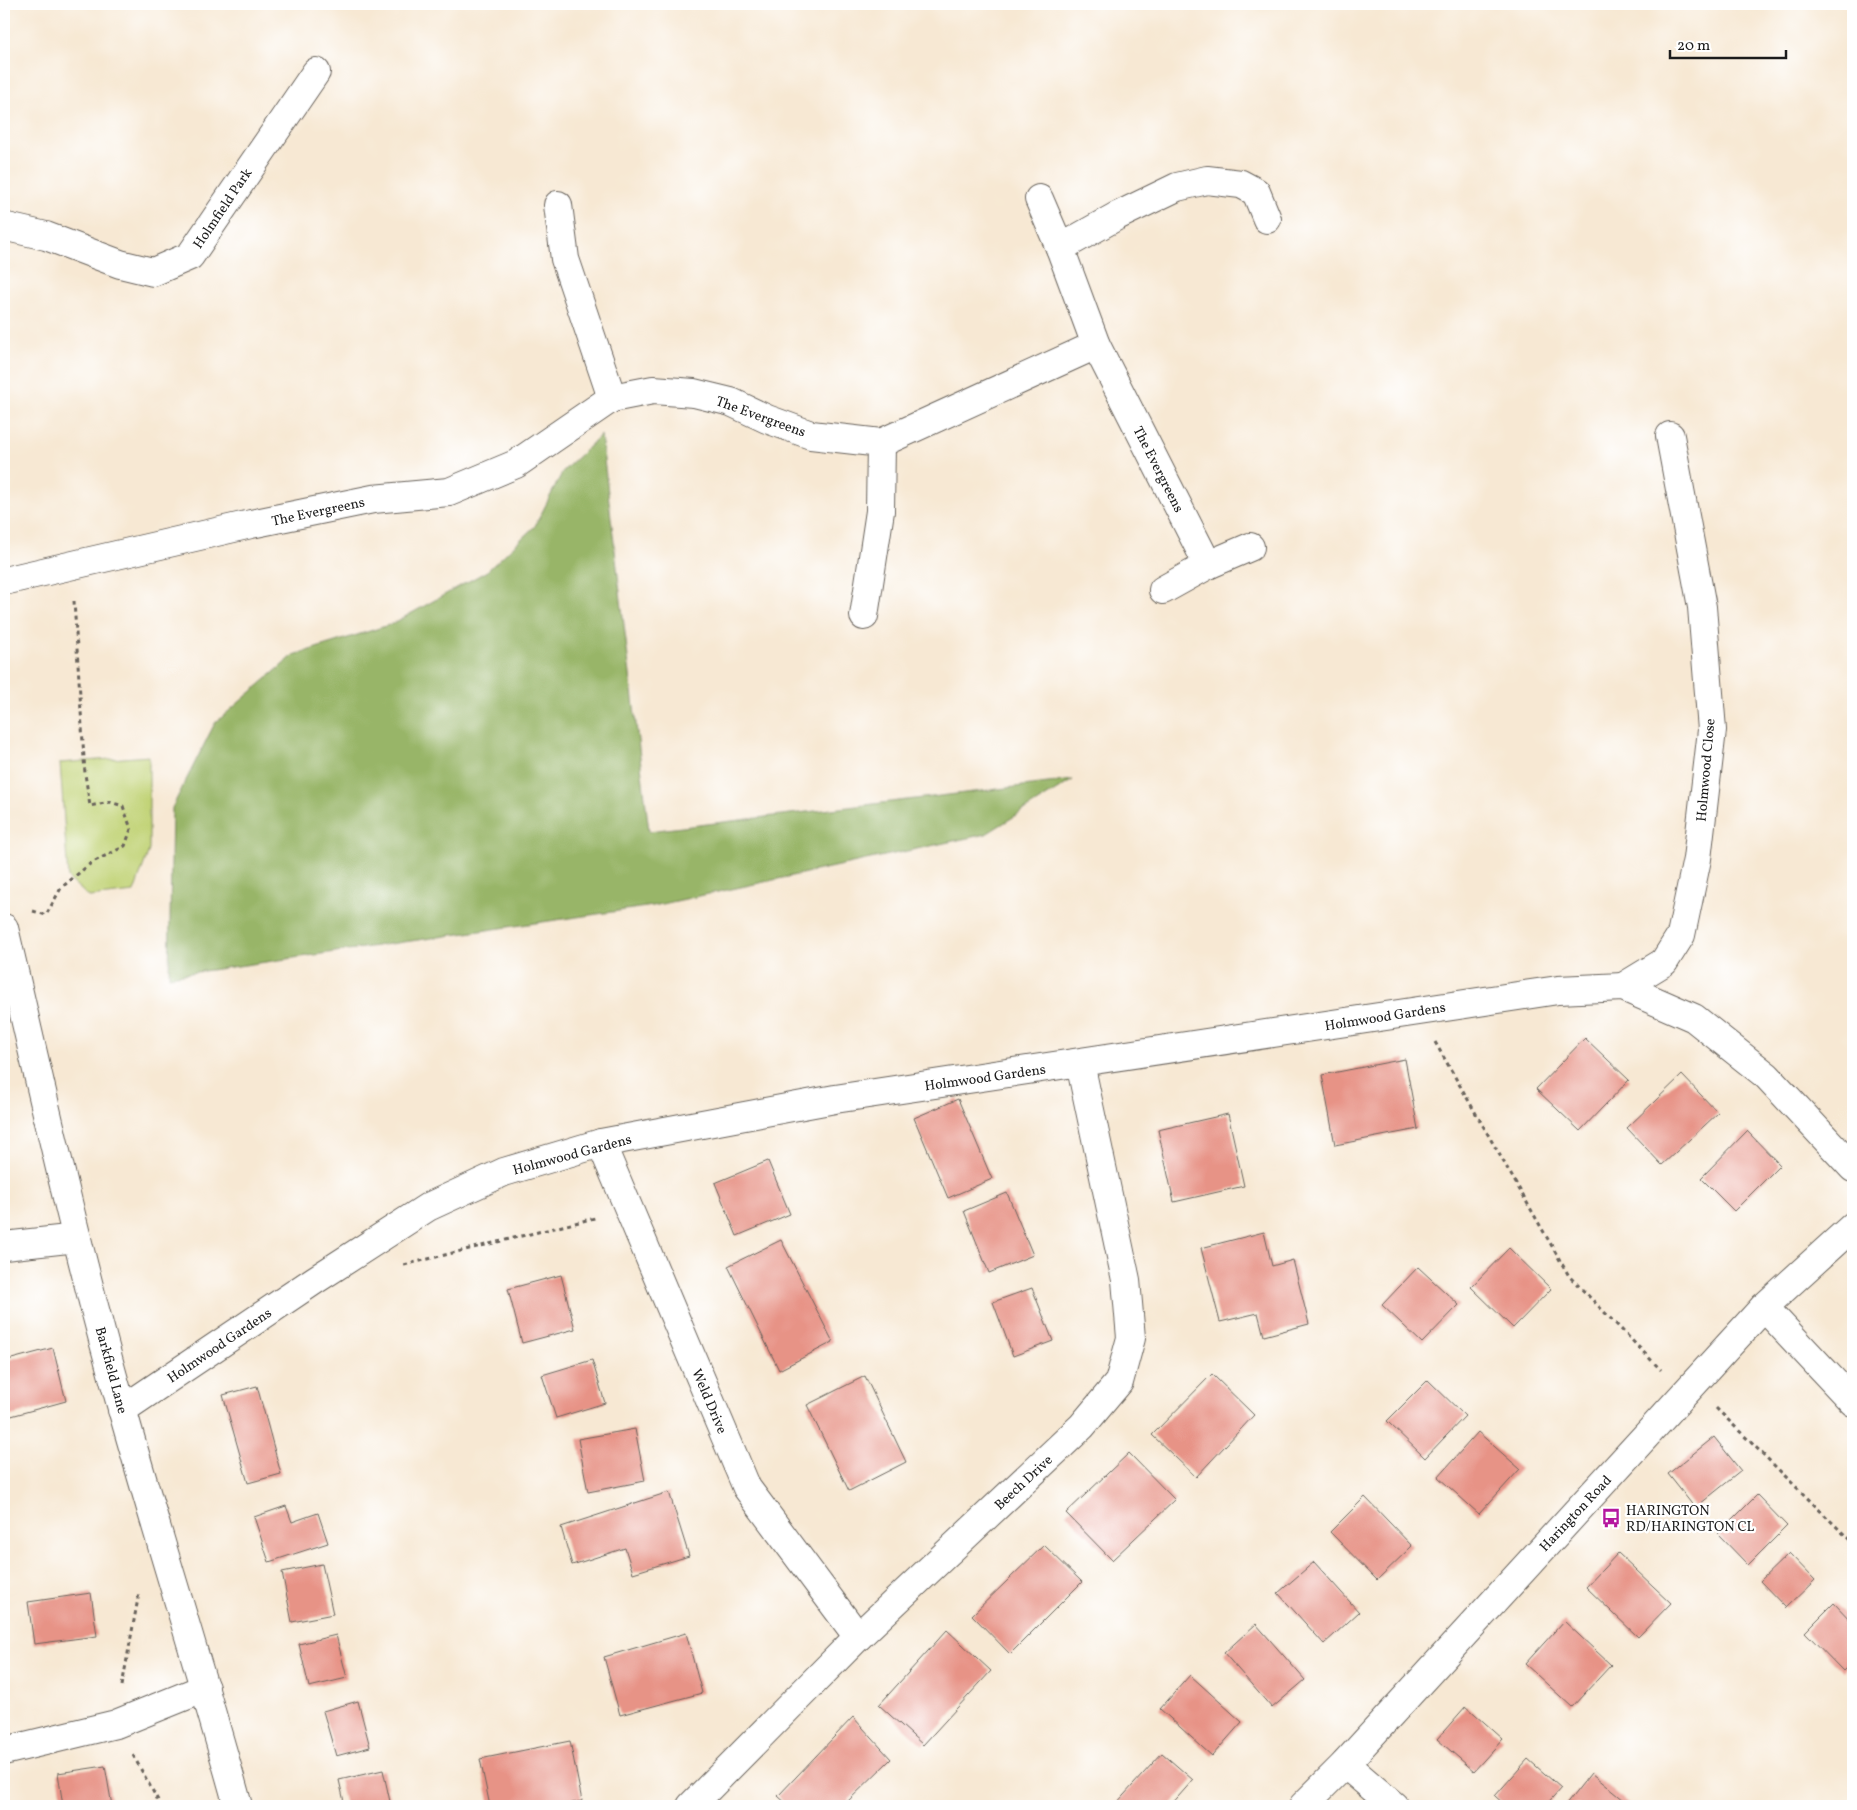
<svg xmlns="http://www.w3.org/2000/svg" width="1857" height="1810" viewBox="0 0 1857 1810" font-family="Vollkorn,serif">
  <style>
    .green { fill: #c1d376; stroke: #6e7849 }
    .forest { fill: #98b567; stroke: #5a6842 }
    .building { fill: #e79386 }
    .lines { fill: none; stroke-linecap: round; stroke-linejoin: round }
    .minor-casing { stroke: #69635c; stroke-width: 30 }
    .path { stroke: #69635c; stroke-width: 3; stroke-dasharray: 4 4; stroke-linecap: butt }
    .minor { stroke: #fff; stroke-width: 28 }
    .labels { text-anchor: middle; stroke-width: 4.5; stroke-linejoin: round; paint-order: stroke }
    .street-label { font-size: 14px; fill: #1c1c1c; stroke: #fff }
    .poi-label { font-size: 14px; fill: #1c1c1c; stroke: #fff; text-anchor: start }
  </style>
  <rect width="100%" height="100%" fill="#fff"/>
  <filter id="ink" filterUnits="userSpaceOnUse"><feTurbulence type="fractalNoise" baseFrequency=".02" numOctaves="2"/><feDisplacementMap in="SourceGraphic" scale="10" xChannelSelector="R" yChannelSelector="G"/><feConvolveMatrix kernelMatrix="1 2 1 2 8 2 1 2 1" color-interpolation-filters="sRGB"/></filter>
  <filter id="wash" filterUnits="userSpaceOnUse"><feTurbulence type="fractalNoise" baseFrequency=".0096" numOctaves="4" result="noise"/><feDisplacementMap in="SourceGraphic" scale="20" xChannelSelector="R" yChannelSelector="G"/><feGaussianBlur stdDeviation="1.12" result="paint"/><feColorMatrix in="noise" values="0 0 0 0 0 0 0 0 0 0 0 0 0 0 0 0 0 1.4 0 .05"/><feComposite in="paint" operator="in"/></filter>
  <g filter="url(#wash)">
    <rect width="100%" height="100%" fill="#f7e8d3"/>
    <polygon class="green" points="149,756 149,850 134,892 89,897 68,878 60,763"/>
    <polygon class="forest" points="601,435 649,831 1073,780 986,834 653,906 169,976 172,808 215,723 294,655 392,624 487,571 535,526 563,471"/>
    <g id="blocks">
      <g class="building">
        <polygon points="1585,1038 1629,1080 1580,1131 1536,1089"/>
        <polygon points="1405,1059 1418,1129 1335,1145 1322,1075"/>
        <polygon points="1682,1075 1718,1113 1662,1165 1627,1128"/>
        <polygon points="958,1099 992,1179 948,1198 914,1118"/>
        <polygon points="1228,1114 1244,1186 1174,1202 1158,1130"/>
        <polygon points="1747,1131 1780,1165 1734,1211 1701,1178"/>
        <polygon points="768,1161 790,1214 737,1236 715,1183"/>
        <polygon points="1007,1193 1033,1255 989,1273 964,1211"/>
        <polygon points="1264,1232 1272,1266 1293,1260 1309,1324 1264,1336 1258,1313 1220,1322 1201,1248"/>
        <polygon points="781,1240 833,1342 779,1370 728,1266"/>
        <polygon points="1509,1248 1551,1289 1513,1328 1471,1287"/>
        <polygon points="1418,1267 1459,1305 1422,1343 1382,1305"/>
        <polygon points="561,1275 575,1329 522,1343 508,1289"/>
        <polygon points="1032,1288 1053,1341 1013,1356 993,1302"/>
        <polygon points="53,1348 66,1401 4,1418 4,1361"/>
        <polygon points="592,1360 605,1403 556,1418 542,1375"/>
        <polygon points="1212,1374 1254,1415 1196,1477 1152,1435"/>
        <polygon points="865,1376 906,1462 849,1491 807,1405"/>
        <polygon points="1428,1380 1465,1416 1425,1458 1387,1421"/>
        <polygon points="257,1386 281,1474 248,1483 223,1395"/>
        <polygon points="635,1429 645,1481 588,1492 578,1439"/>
        <polygon points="1478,1432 1520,1469 1479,1514 1438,1477"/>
        <polygon points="1714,1437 1741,1471 1695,1508 1668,1474"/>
        <polygon points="1129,1453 1175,1500 1112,1560 1066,1513"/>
        <polygon points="669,1492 689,1556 633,1573 625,1548 572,1565 561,1527"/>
        <polygon points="1757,1495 1787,1526 1748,1565 1718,1534"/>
        <polygon points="1365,1497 1412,1546 1377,1580 1330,1532"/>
        <polygon points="286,1506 292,1522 318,1513 328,1543 269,1562 254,1517"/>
        <polygon points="1044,1545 1082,1582 1010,1654 972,1615"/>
        <polygon points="1618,1553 1671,1603 1638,1637 1586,1587"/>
        <polygon points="1789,1553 1815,1580 1786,1608 1760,1581"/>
        <polygon points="1314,1562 1359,1612 1324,1644 1278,1593"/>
        <polygon points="322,1564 333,1614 292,1622 282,1572"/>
        <polygon points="91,1593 97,1636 34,1644 28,1602"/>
        <polygon points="1834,1603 1853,1623 1853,1661 1843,1671 1805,1632"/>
        <polygon points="1564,1621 1611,1665 1572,1707 1525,1664"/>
        <polygon points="1256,1624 1305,1680 1272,1708 1224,1653"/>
        <polygon points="947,1630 991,1671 923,1745 879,1705"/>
        <polygon points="686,1633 702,1693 620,1715 604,1657"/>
        <polygon points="336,1635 347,1678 309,1687 299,1644"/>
        <polygon points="1190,1675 1242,1722 1212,1756 1160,1709"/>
        <polygon points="358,1701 370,1747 336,1756 323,1711"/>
        <polygon points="1466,1706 1503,1739 1474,1771 1437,1739"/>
        <polygon points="853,1717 891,1759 843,1806 789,1806 778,1796"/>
        <polygon points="570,1741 582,1801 558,1806 490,1806 480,1759"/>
        <polygon points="1162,1753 1193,1780 1170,1806 1114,1806"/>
        <polygon points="1528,1759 1561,1788 1545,1806 1506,1806 1495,1796"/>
        <polygon points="105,1766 112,1806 63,1806 58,1773"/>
        <polygon points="383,1770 391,1806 345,1806 339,1780"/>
        <polygon points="1591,1773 1630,1805 1629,1806 1565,1806"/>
      </g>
    </g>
  </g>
  <g filter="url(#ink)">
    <use href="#blocks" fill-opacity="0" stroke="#69635c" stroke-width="1"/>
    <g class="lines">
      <defs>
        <g id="minor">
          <polyline points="1039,199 1060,248 1096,345 1208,565"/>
          <polyline points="558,205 565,259 612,398"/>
          <polyline points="4,227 7,227 46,236 120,264 153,272 190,256 316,72"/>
          <polyline points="1060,248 1117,216 1177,187 1207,180 1241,184 1256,192 1267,219"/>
          <polyline points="4,581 251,524 373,499 449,492 516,464 612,398 653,390 694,393 731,402 767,419 811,435 881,443 1096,345"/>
          <polyline points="1163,590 1208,565 1250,547"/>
          <polyline points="864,616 880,511 881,443"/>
          <path d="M4,928C42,1090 77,1252 123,1412C160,1544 202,1674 238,1806"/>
          <polyline points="1623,987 1664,962 1681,935 1697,859 1712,730 1702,607 1670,436"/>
          <polyline points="601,1143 747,1488 858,1637"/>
          <polyline points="4,1246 77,1238"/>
          <polyline points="1764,1307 1853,1402"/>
          <polyline points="122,1410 315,1280 428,1207 504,1172 601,1143 835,1099 1558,990 1623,987 1694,1018 1767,1076 1853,1168"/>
          <polyline points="4,1751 116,1724 205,1688"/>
          <polyline points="1345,1764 1394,1806"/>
          <polyline points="691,1806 858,1637 1082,1426 1119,1382 1131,1338 1126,1280 1080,1063"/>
          <polyline points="1303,1806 1345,1764 1764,1307 1853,1226"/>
        </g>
      </defs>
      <use href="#minor" class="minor-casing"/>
      <g class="path">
        <polyline points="33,911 46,915 61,888 91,863 125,846 131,829 123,806 110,802 90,806 85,774 74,601"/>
        <polyline points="1435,1042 1569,1276 1661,1370"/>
        <polyline points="404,1265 595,1218"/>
        <polyline points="1716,1408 1853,1543"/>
        <polyline points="122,1686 139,1593"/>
        <polyline points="133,1755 161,1806"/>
      </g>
      <use href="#minor" class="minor"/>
    </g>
  </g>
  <defs>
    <symbol id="bus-bare" viewBox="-9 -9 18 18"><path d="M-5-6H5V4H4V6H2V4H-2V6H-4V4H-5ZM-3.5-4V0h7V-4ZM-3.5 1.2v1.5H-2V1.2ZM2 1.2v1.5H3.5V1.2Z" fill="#b5179e" stroke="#fff" stroke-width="2.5" paint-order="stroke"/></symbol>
  </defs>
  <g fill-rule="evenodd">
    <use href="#bus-bare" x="1597" y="1504" width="28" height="28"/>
  </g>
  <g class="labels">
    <g class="street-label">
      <text transform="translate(222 208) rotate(-56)" y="5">Holmfield Park</text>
      <text transform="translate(761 416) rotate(20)" y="5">The Evergreens</text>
      <text transform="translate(1159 469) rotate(63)" y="5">The Evergreens</text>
      <text transform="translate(318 511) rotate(-12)" y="5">The Evergreens</text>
      <text transform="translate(1705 770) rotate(-85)" y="5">Holmwood Close</text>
      <text transform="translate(1385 1016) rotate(-9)" y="5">Holmwood Gardens</text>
      <text transform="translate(985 1077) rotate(-8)" y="5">Holmwood Gardens</text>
      <text transform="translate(572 1154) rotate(-15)" y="5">Holmwood Gardens</text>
      <text transform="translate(219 1345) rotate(-34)" y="5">Holmwood Gardens</text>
      <text transform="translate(112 1370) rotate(75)" y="5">Barkfield Lane</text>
      <text transform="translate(710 1401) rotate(67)" y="5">Weld Drive</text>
      <text transform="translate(1023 1482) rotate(-43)" y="5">Beech Drive</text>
      <text transform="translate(1575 1513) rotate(-47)" y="5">Harington Road</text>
    </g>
    <g class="poi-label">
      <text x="1626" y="1515">HARINGTON<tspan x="1626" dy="16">RD/HARINGTON CL</tspan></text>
    </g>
  </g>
  <rect width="1857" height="1810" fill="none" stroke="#fff" stroke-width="20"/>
  <path d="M1670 50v8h116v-8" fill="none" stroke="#1c1c1c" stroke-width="2.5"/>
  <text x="1677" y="50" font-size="15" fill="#1c1c1c" stroke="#ffffff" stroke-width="4" paint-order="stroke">20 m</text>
</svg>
